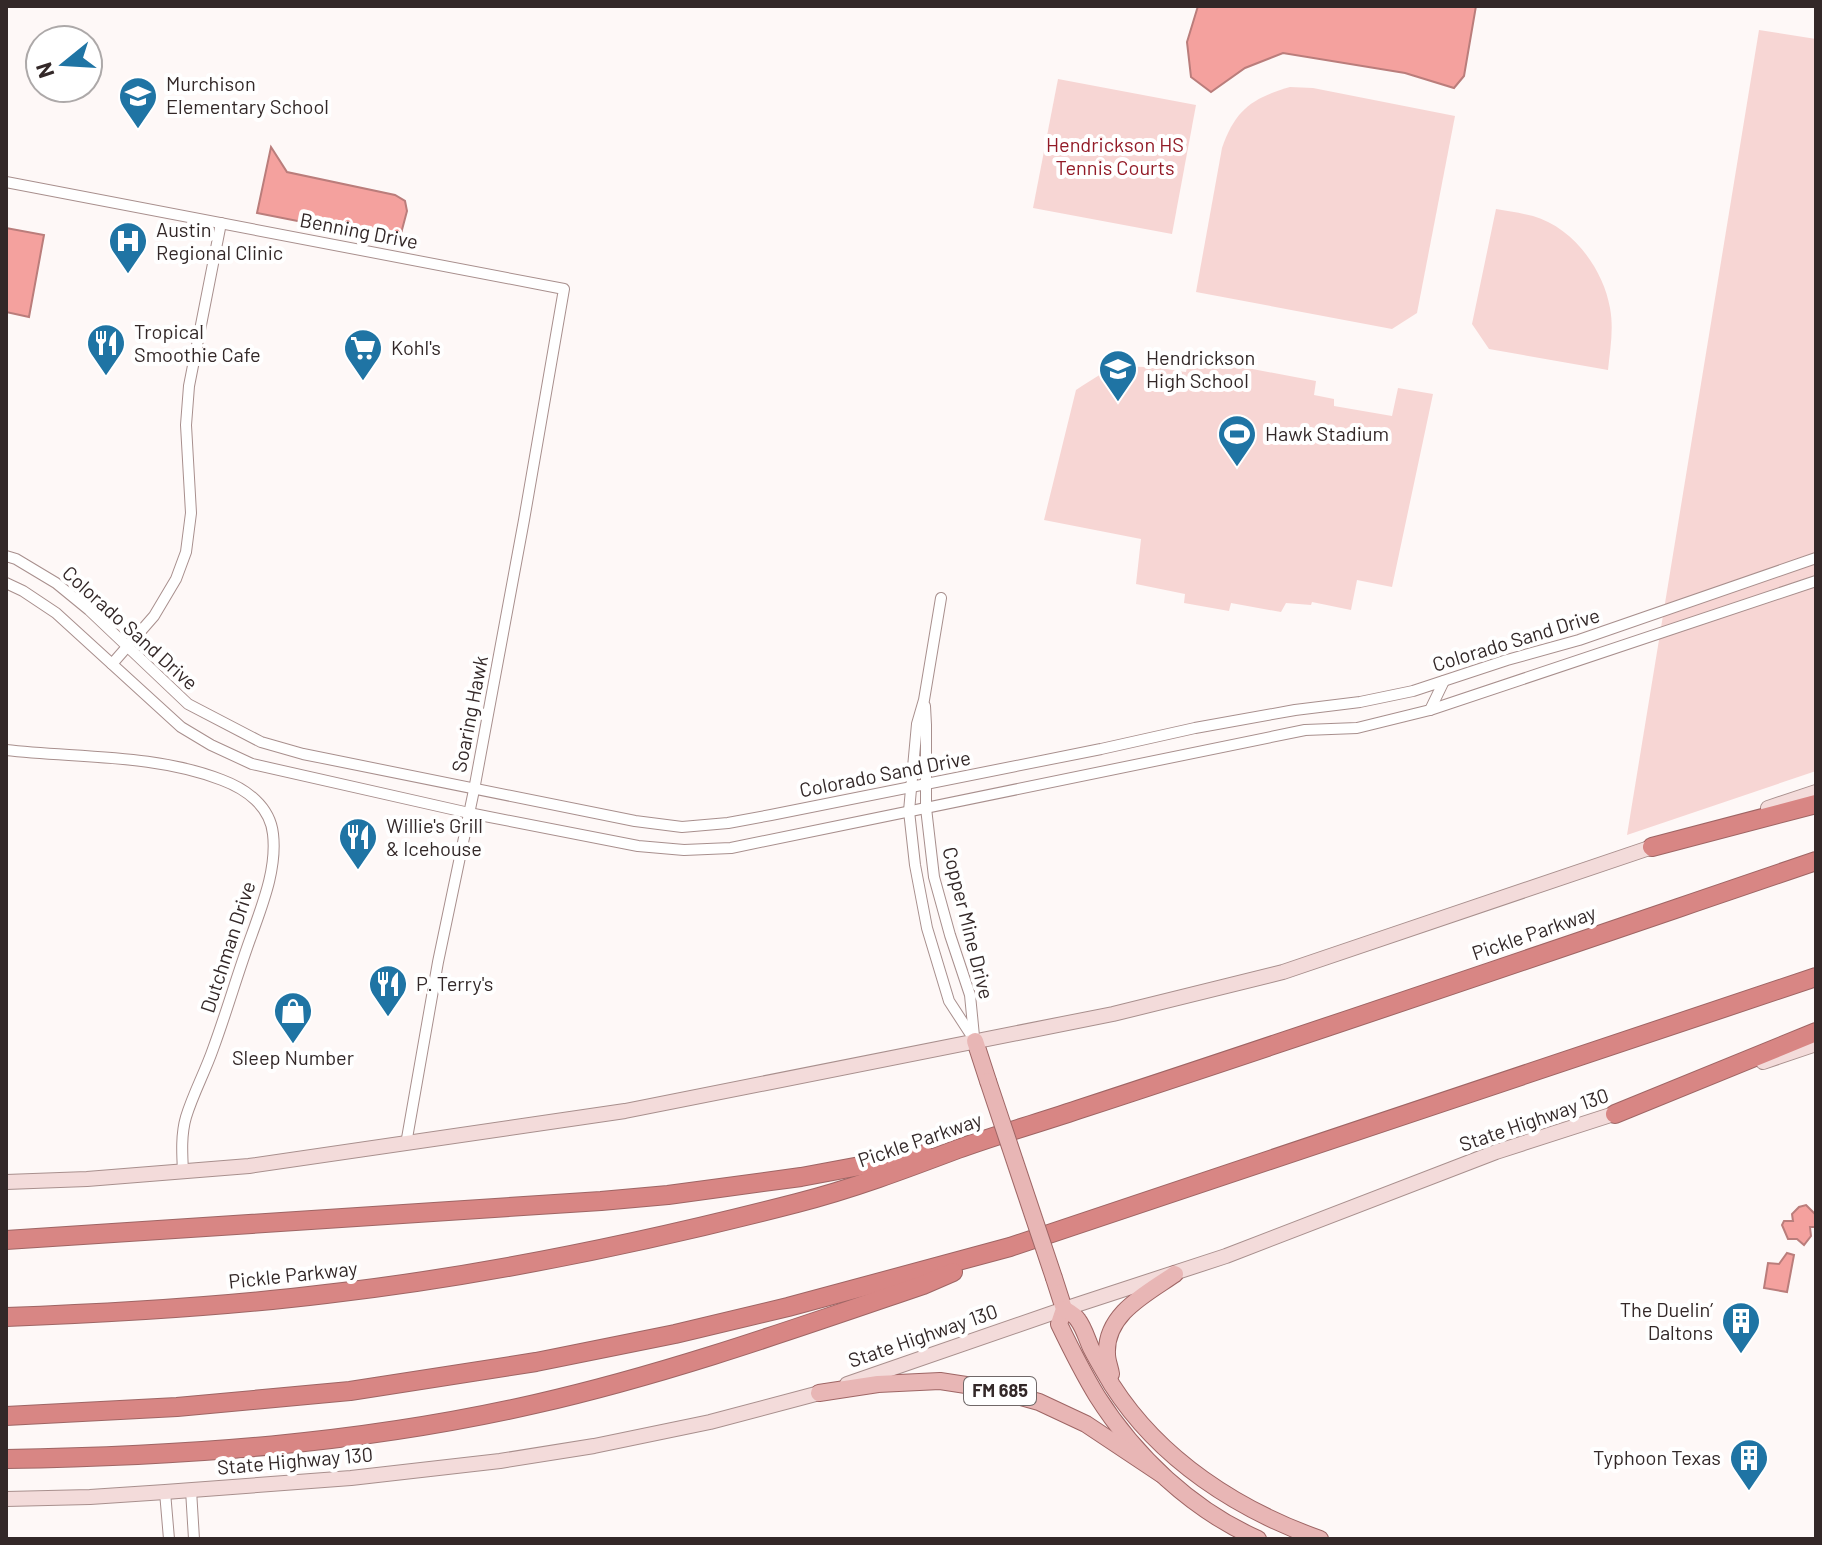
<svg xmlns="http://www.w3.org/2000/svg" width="1822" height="1545" viewBox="0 0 1822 1545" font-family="Barlow,sans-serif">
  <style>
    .green { fill: #f7d6d4 }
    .water { fill: #f4a19e; stroke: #ba7d7b; stroke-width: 2 }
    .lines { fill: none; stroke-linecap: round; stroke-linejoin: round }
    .minor-casing { stroke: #a88f8d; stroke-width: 12 }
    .secondary-casing { stroke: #a88f8d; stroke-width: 16 }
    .primary-casing { stroke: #9e6564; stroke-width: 18 }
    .motorway-casing { stroke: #9e6564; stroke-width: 20 }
    .minor { stroke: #fff; stroke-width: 10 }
    .secondary { stroke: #f3dbda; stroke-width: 14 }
    .primary { stroke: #e8b6b5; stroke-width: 16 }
    .motorway { stroke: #d88684; stroke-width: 18 }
    .primary-bridge-casing { stroke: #9e6564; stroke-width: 18; stroke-linecap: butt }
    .primary-bridge { stroke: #e8b6b5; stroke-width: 16 }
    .labels { text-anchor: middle; stroke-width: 8; stroke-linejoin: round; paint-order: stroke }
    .shield { fill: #fff; stroke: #706868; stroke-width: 2 }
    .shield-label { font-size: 18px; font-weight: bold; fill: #332828 }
    .poi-label { font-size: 20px; fill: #332828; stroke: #fff; text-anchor: start }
    .park-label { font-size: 20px; fill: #931b27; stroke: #fff }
    .street-label { font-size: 20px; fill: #332828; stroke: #fff }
  </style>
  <rect width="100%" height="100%" fill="#fef8f7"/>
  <g class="green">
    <polygon points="1759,30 1816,39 1816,771 1627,835"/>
    <polygon points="1058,79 1196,105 1172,234 1033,208"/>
    <path d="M1290,87L1313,88L1455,116L1417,313L1392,329L1196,292L1222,148C1235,110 1252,98 1290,87Z"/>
    <path d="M1496,209C1508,211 1521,213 1533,216C1572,227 1603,268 1610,308C1614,329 1610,350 1608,370L1489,349L1472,324Z"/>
    <path d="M1189,357L1316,381L1314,395L1334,399V406L1392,416L1398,388L1433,394L1392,587L1357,580L1351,610L1312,602L1311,605L1286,603L1281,612L1231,603L1229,611L1184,603L1185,594L1136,584L1141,539L1044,520L1076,390C1085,384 1094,378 1103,373C1129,362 1159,368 1186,372Z"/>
  </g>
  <g class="water">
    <polygon points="1198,6 1476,6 1464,76 1454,88 1405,73 1283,53 1245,68 1211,92 1191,77 1187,42"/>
    <polygon points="271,147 287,172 395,195 405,201 407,211 399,241 257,213"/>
    <polygon points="6,228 44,235 29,317 6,312"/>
    <polygon points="1806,1205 1816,1215 1816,1227 1810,1227 1811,1236 1804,1245 1797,1239 1788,1239 1782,1225 1784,1221 1793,1221 1792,1214 1799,1207"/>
    <polygon points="1787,1253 1794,1255 1787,1292 1764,1288 1768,1263 1779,1264"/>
  </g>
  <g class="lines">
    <defs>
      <g id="minor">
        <polyline points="6,182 564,289 524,520 474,790 438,962 406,1144"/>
        <polyline points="6,556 16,559 56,583 89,610 188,704 261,742 303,754 635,821 682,827 728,823 771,815 1101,749 1195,728 1295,710 1360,702 1413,691 1507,660 1579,640 1816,558"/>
        <polyline points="6,583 23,591 56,613 181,727 211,745 252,764 469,813 638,846 684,850 731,848 1305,730 1357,728 1430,710 1816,581"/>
        <polyline points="941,598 924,700 917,724 909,811 915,865 927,928 949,1001 975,1041"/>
        <polyline points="112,664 154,616 176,579 186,552 191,513 186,425 189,386 221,223"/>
        <polyline points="925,706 926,725 926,808 934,877 950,935 970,995 974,1036"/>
        <polyline points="1430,710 1444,681"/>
        <path d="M6,750C76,758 156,754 222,780C246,789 270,806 273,834C277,868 263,903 252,934C238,972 227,1011 213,1049C205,1072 193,1094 186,1117C181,1134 182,1153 183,1171"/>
        <polyline points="191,1490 194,1539"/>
        <polyline points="165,1492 169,1539"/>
      </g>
      <g id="secondary">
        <polyline points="1768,808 1816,792"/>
        <polyline points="1763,1062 1816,1044"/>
        <polyline points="6,1182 87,1179 249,1166 625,1111 1113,1014 1283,972 1661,844"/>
        <polyline points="847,1384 1064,1309 1226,1256 1496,1152 1623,1111"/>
        <polyline points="6,1499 90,1497 165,1492 351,1478 500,1461 594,1446 710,1422 827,1391"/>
      </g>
      <g id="primary">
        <polyline points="975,1041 988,1081"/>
        <path d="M1054,1278L1064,1309L1059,1324C1071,1349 1083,1373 1097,1396C1135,1456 1192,1510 1258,1539"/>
        <path d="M1064,1309C1069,1312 1075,1315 1078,1320C1084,1328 1087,1339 1091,1348C1097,1360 1105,1373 1112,1385C1160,1460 1238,1510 1320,1539"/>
        <path d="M1111,1374C1110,1367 1107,1361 1107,1354C1105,1314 1146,1294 1175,1274"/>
        <polyline points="819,1393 878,1384 940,1381 992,1389 1039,1402 1086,1424 1161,1474"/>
      </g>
      <g id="motorway">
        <polyline points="1652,847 1816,804"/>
        <polyline points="1615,1114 1816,1032"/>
        <polyline points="6,1240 601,1201 668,1195 801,1177 924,1154"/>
        <path d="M6,1317C113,1313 219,1307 326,1294C485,1276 642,1243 797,1203C852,1189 905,1169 958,1149C999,1134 1042,1122 1083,1108C1328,1028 1572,944 1816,861"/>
        <polyline points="6,1416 177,1407 350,1391 536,1362 675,1334 788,1307 1010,1247 1816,977"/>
        <path d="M6,1459C185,1456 360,1444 535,1404C667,1374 794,1329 923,1285L953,1272"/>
      </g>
    </defs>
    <use href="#minor" class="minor-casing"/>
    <use href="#secondary" class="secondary-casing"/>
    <use href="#primary" class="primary-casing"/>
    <use href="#motorway" class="motorway-casing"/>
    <use href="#minor" class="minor"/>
    <use href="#secondary" class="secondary"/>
    <use href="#primary" class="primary"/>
    <use href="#motorway" class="motorway"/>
    <defs>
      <polyline id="primary-bridge" points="988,1081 1054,1278"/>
    </defs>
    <use href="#primary-bridge" class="primary-bridge-casing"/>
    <use href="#primary-bridge" class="primary-bridge"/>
  </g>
  <defs>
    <symbol id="school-pin" viewBox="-11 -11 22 30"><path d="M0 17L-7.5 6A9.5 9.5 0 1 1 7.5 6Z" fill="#1f74a4" stroke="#fff"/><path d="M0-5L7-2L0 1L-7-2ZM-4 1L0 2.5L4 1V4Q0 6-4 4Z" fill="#fff"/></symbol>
    <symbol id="hospital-pin" viewBox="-11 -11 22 30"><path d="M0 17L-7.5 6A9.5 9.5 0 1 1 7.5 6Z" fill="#1f74a4" stroke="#fff"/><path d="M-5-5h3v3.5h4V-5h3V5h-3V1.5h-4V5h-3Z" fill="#fff"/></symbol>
    <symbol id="restaurant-pin" viewBox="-11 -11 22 30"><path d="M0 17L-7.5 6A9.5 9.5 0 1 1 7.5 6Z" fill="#1f74a4" stroke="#fff"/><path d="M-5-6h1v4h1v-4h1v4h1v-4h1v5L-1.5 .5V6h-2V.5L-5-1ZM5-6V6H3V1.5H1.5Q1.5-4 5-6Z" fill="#fff"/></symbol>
    <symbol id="supermarket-pin" viewBox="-11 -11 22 30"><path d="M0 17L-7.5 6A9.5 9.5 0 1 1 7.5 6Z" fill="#1f74a4" stroke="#fff"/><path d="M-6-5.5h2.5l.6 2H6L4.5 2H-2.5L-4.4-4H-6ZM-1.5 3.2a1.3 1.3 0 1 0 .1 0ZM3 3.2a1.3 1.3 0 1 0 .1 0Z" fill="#fff"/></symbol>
    <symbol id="stadium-pin" viewBox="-11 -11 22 30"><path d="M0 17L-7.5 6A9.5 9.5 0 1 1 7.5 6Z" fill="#1f74a4" stroke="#fff"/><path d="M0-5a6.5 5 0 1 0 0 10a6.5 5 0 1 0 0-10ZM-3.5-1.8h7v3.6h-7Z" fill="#fff"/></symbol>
    <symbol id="shop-pin" viewBox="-11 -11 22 30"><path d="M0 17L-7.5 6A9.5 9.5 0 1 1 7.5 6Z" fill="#1f74a4" stroke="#fff"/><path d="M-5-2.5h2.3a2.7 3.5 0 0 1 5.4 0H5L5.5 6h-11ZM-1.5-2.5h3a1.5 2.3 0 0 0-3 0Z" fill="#fff"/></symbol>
    <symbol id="building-pin" viewBox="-11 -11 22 30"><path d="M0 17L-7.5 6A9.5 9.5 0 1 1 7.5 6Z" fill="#1f74a4" stroke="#fff"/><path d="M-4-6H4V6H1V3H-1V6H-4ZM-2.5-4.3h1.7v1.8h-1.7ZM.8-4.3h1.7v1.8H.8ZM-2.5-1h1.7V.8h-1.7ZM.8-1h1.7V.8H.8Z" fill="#fff"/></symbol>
  </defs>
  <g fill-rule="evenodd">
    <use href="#school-pin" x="116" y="74" width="44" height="60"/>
    <use href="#hospital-pin" x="106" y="219" width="44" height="60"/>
    <use href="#restaurant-pin" x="84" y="321" width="44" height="60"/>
    <use href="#supermarket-pin" x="341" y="326" width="44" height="60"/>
    <use href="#school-pin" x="1096" y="347" width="44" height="60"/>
    <use href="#stadium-pin" x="1215" y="412" width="44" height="60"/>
    <use href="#restaurant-pin" x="336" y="815" width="44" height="60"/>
    <use href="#restaurant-pin" x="366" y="962" width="44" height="60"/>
    <use href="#shop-pin" x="271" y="989" width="44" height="60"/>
    <use href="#building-pin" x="1719" y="1299" width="44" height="60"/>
    <use href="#building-pin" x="1727" y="1436" width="44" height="60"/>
  </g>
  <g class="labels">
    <rect class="shield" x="964" y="1377" width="72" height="28" rx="6"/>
    <g class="shield-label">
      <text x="1000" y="1397">FM 685</text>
    </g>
    <g class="poi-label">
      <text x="166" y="91">Murchison<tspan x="166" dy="23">Elementary School</tspan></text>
      <text x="156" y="237">Austin<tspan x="156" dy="23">Regional Clinic</tspan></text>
      <text x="134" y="339">Tropical<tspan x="134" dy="23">Smoothie Cafe</tspan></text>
      <text x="391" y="355">Kohl's</text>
      <text x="1146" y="365">Hendrickson<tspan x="1146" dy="23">High School</tspan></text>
      <text x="1265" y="441">Hawk Stadium</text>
      <text x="386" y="833">Willie's Grill<tspan x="386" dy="23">&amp; Icehouse</tspan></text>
      <text x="416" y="991">P. Terry's</text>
      <text x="293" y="1065" text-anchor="middle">Sleep Number</text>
      <text x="1713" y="1317" text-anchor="end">The Duelin’<tspan x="1713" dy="23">Daltons</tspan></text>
      <text x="1721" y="1465" text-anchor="end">Typhoon Texas</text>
    </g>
    <g class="park-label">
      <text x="1115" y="152">Hendrickson HS<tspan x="1115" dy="23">Tennis Courts</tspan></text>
    </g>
    <g class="street-label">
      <text transform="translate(359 231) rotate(11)" y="7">Benning Drive</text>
      <text transform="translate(130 628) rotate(42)" y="7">Colorado Sand Drive</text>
      <text transform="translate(1516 640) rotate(-17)" y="7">Colorado Sand Drive</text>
      <text transform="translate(470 714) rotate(-79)" y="7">Soaring Hawk</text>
      <text transform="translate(885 774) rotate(-11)" y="7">Colorado Sand Drive</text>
      <text transform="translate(968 923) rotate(76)" y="7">Copper Mine Drive</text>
      <text transform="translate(1534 933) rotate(-19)" y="7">Pickle Parkway</text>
      <text transform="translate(228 947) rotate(-72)" y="7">Dutchman Drive</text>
      <text transform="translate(1534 1120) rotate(-19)" y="7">State Highway 130</text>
      <text transform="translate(920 1140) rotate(-19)" y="7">Pickle Parkway</text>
      <text transform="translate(293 1275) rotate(-6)" y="7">Pickle Parkway</text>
      <text transform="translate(923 1336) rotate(-19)" y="7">State Highway 130</text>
      <text transform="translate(295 1461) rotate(-5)" y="7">State Highway 130</text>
    </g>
  </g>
  <rect width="1822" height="1545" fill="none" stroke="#332828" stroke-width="16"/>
  <g transform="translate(64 64) rotate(252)"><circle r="38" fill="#ffffff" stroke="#ada9a9" stroke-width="2"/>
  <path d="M0-6L14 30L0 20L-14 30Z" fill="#1f74a4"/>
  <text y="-12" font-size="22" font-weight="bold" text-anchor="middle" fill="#332828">N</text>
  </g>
</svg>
